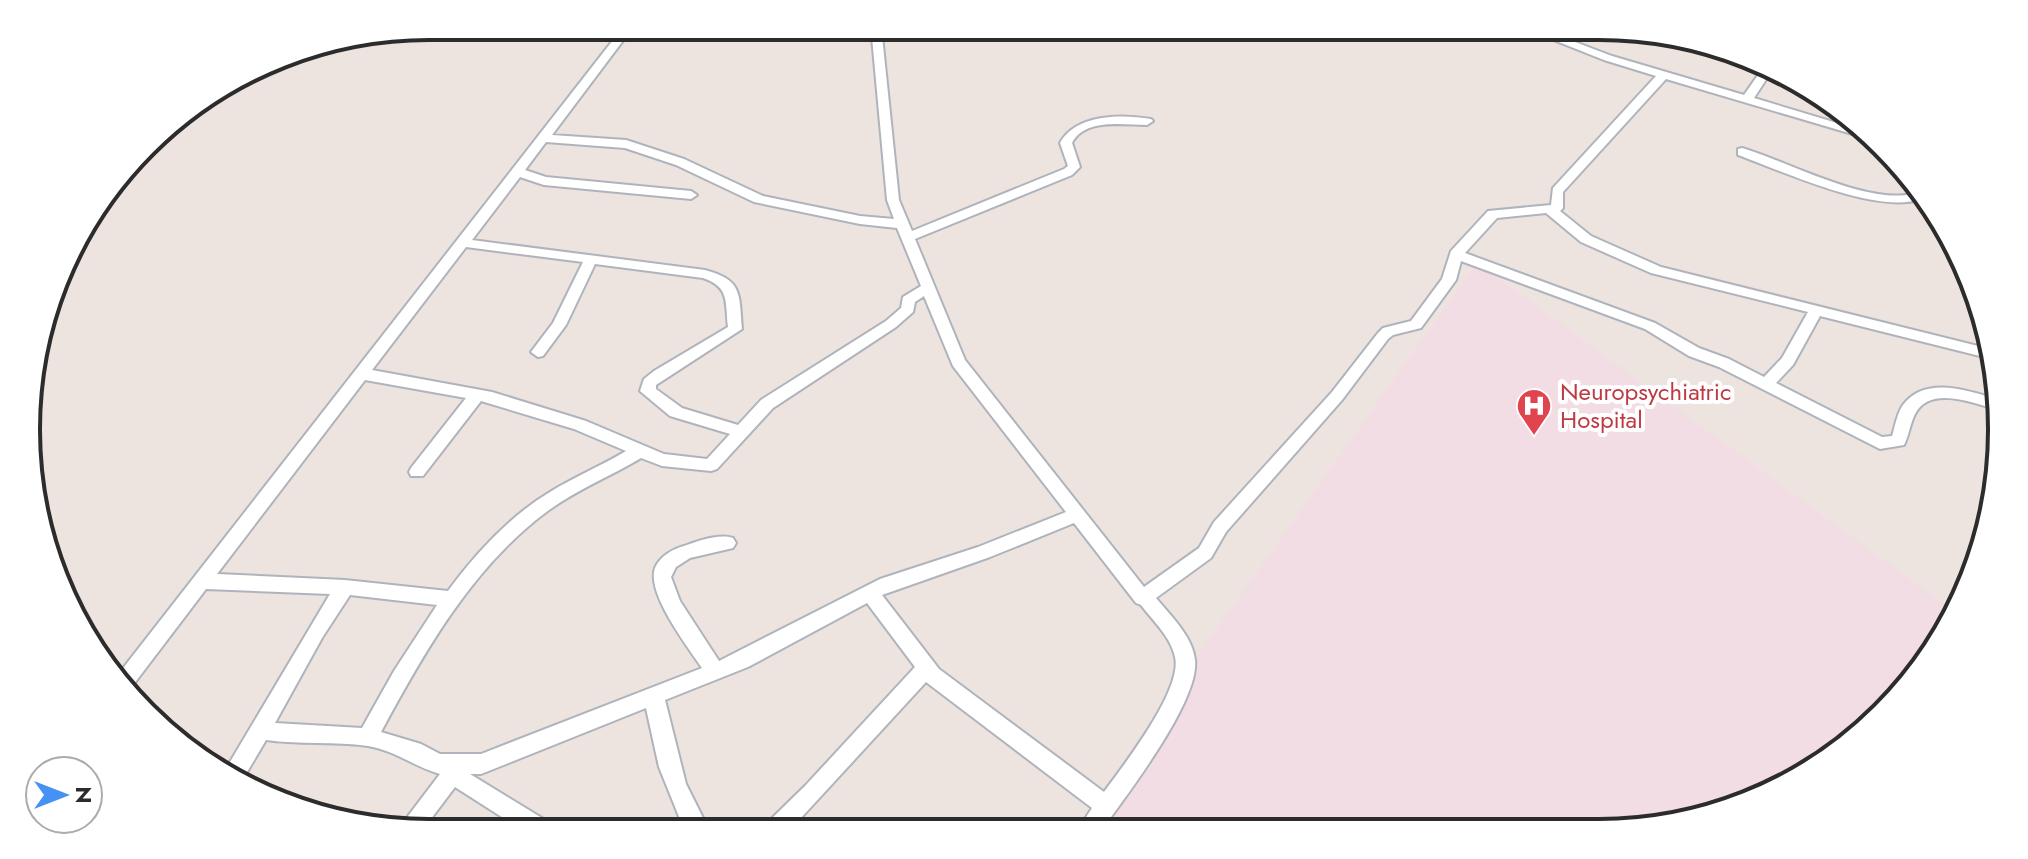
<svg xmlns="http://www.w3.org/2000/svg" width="2028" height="859" viewBox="0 0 2028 859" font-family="Jost,sans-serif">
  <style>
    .medical { fill: #f3dde4 }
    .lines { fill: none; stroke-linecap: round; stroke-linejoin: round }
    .minor-casing { stroke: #afb4bc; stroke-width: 4 }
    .minor { fill: #fff; fill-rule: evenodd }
    .labels { text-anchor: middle; stroke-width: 8; stroke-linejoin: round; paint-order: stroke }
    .health-label { font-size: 24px; fill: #be3a42; stroke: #fff; text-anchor: start }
    .rim { fill: none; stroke: #2c2c2c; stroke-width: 4 }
  </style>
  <rect width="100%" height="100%" fill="#ede4df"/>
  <polygon class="medical" points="1477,262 1955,612 1934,654 1844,749 1753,802 1652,829 1073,831"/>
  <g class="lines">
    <defs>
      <g id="minor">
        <path d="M624,26H634L552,135L626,140L684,159L763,196L860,216L894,219L887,200L871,26H881L899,200L912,231L1064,169L1068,166L1060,143C1076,114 1121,114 1151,119L1153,121L1147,125C1123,125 1085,118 1072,143L1080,167L1072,175L915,239L965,360L1144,587L1199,548L1214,522L1332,392L1378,333L1383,328L1411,321L1442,279L1451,251L1488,211L1551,205L1553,188L1656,76L1604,60L1518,26H1533L1612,56L1744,95L1763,68L1771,72L1754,98L1870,133L1876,141L1666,79L1563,192V208L1560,211L1591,236L1661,267L1986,348L1988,358L1820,316L1793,365L1776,383L1882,437L1892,436C1895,427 1897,413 1903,405C1926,374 1971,392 2000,400V411C1977,404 1930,384 1915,414C1910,424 1909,435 1904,445L1880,449L1719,367L1689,356L1645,329L1461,261L1456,280L1421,328L1393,335L1388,339L1342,400L1226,532L1211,558L1156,598C1170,615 1193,637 1195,660C1200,701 1125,797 1101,831H1077L1092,808L926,682L788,832H762L765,825L805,786L915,667L867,603L748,667L665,700L686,784L710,832H687L682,824L659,767L646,708L481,774H470L555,826L558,833H527L455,787L421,832L399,828L440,774C415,767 394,750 368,746C335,741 300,745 266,740L243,779L227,767L330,594L206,589L130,689L117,676ZM546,142L625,148L676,165L754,202L860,224L897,228L921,286L903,297L901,308L886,321L761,400L738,425L682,408L656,389V385L742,329C739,294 743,280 705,270L472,240L520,177L544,185L691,199L697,195L691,191L546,177L525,170ZM1546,213L1581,242L1651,273L1808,312L1782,358L1764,377L1729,359L1699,348L1655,323L1465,253L1497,218ZM466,247L583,262L553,323L531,352L538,357L543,356L566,325L595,264L703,278C730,287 725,302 728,327L654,371L644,379L640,391L670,416L730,434L707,459L664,454L586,421L492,392L372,370ZM924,296L953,366L1066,512L978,547L880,579L719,661L680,601L671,577L676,567L690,558L733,548L736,543L733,538C719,533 698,541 684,546C673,549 660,556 655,568C646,593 688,647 702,668L481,754H440L421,744L381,732C424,652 472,568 545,513C575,490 610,477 641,458L662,466L711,471L717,469L773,408L896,327L913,312L915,302ZM365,380L466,398L411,468L409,472L411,476H423L481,401L574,429L626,451C601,466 574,477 550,492C510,516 475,554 448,591L345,580L217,574ZM1074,523L1136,603L1141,605C1153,621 1171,637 1175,657C1183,689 1124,765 1104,792L939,669L882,595L990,557ZM350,595L437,605L394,671L362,728L275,723L322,638Z"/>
        <path d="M1676,39C1707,44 1735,51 1761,66L1677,42Z"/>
        <path d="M1742,148C1787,161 1871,207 1916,193L1921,199C1877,215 1782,171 1738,155V149Z"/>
      </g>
    </defs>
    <use href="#minor" class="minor-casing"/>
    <use href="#minor" class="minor"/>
  </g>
  <defs>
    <symbol id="hospital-pin" viewBox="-11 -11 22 30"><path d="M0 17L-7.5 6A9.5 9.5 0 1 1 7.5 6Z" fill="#e0444e" stroke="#fff"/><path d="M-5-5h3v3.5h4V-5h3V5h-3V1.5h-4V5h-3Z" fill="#fff"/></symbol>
  </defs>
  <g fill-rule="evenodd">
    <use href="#hospital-pin" x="1514" y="386" width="40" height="54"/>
  </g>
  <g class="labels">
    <g class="health-label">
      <text x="1560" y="400">Neuropsychiatric<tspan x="1560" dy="28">Hospital</tspan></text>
    </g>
  </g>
  <path d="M0 0H2028V859H0ZM429 40H1599A389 389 0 0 1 1988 429V430A389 389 0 0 1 1599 819H429A389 389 0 0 1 40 430V429A389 389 0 0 1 429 40Z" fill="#fff" fill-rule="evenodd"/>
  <path class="rim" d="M429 40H1599A389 389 0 0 1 1988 429V430A389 389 0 0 1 1599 819H429A389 389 0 0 1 40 430V429A389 389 0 0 1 429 40Z"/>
  <g transform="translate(64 795) rotate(90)"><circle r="38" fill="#ffffff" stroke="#ababab" stroke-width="2"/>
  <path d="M0-6L14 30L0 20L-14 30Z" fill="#4592f4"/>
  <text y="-12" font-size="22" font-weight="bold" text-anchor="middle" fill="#2c2c2c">N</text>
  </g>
</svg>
